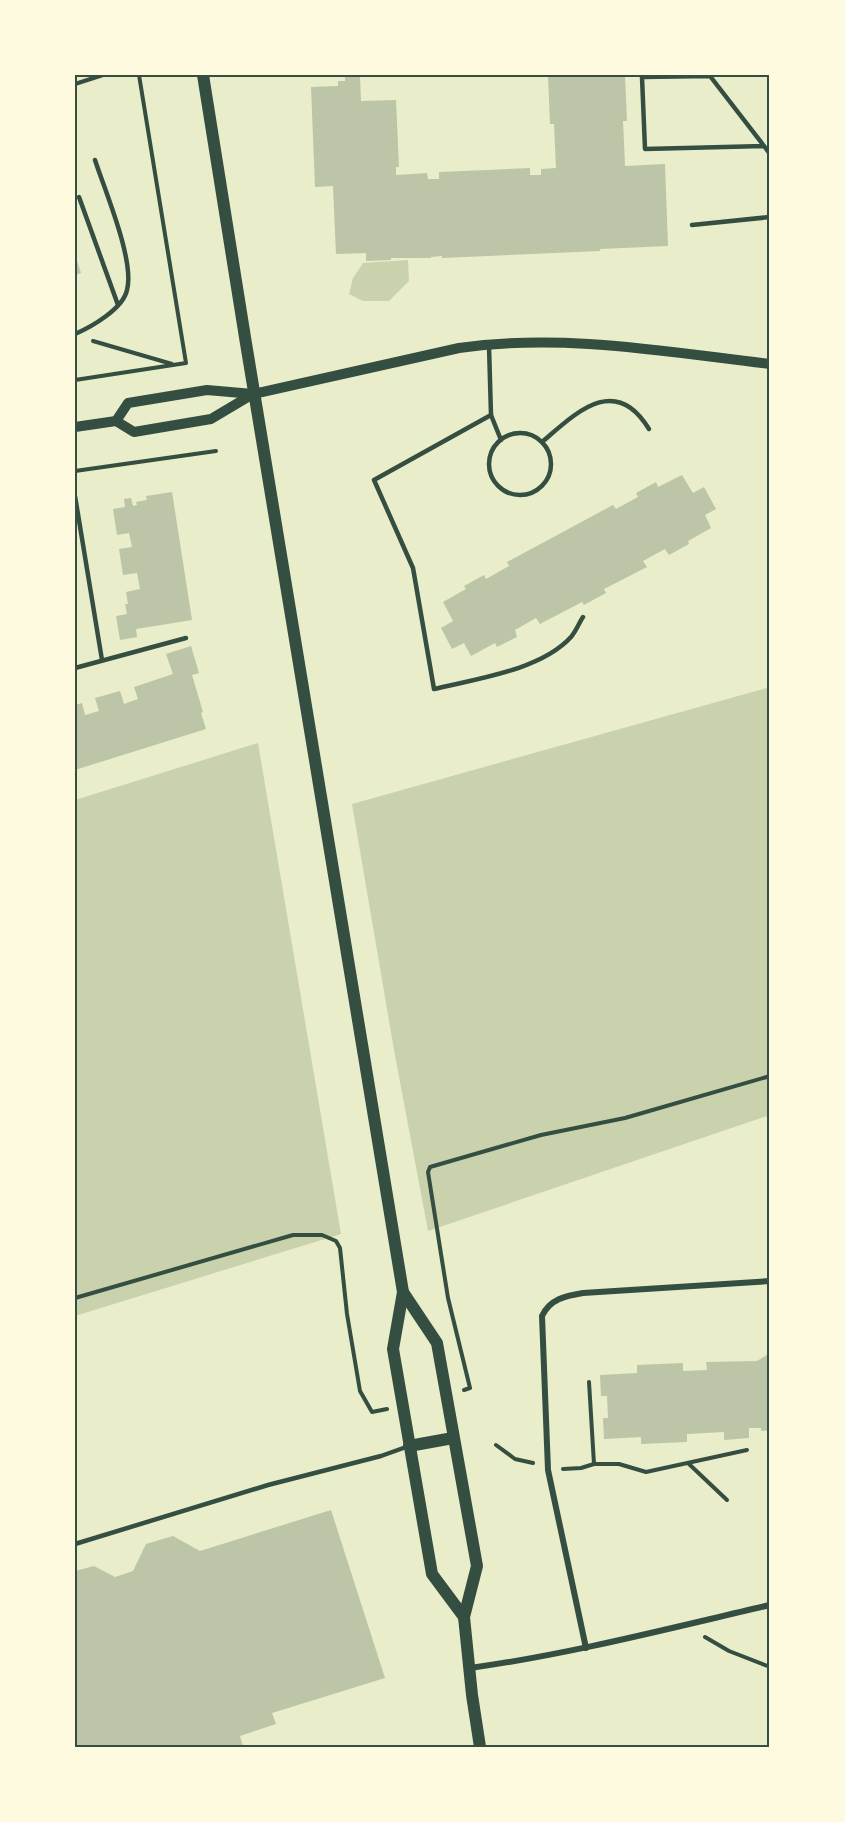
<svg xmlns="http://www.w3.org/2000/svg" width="845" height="1822" viewBox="0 0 845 1822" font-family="'Open Sans',sans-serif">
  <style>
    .green { fill: #cad2ad }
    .building { fill: #bcc5a7 }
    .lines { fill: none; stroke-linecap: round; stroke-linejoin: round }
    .path { stroke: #344e41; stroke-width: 4 }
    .service { stroke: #344e41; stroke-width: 4.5 }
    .minor { stroke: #344e41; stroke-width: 6 }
    .tertiary { stroke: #344e41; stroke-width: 10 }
    .secondary { stroke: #344e41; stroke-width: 12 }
    .neatline { fill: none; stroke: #344e41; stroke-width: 2 }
  </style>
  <rect width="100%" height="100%" fill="#e9edc9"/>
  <g class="green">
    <polygon points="408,260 409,281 389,301 363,301 349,294 353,278 363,263"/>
    <polygon points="770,687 770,1115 428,1231 394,1050 352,804"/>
    <polygon points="258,743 341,1234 75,1316 75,800"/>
  </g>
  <g class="building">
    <polygon points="345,75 360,75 361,101 396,100 399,167 396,167 396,175 427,173 428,179 439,179 439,172 530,168 530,175 541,175 541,169 556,168 554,124 550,124 548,75 625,75 627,121 623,121 625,166 665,164 668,246 600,249 600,251 442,258 442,256 431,257 431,258 391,258 391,260 366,261 366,253 336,254 333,186 315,187 311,87 338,86 338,81 345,81"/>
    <polygon points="75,255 81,273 75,275"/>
    <polygon points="682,475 693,493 704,487 716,509 705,515 711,528 688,541 689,544 669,555 665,549 643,561 647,567 604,589 606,593 584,605 582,602 540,624 536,618 515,630 517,637 497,647 495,643 471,656 464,643 452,649 441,628 453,621 443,602 466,589 464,586 484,575 486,579 509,566 507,562 613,505 616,509 638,497 636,493 656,482 658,487"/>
    <polygon points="172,492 192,620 136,629 137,637 120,640 116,616 127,614 125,604 128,604 126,592 140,589 137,573 123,575 119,549 132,547 129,533 117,535 113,509 125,507 124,499 131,498 133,506 137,505 136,502 147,500 146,496"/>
    <polygon points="191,646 199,673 192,675 203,712 201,713 206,729 75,770 75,705 82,703 85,715 99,711 95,698 120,691 124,704 138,699 134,687 173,674 166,654"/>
    <polygon points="770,1353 770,1430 761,1431 761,1428 749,1428 749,1438 724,1440 724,1432 687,1434 687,1442 641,1444 641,1437 604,1439 603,1418 608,1418 607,1396 601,1396 600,1375 637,1373 637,1365 683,1363 683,1371 707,1370 706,1362 757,1361"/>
    <polygon points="331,1510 385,1678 272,1713 276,1724 240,1736 243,1747 75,1747 75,1571 94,1566 115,1577 133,1571 146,1544 173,1536 200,1551"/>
  </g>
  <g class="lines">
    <g class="path">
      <polyline points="75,84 103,75"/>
      <polyline points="93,341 172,364"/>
      <polyline points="75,380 186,363 139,75"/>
      <polyline points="75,471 216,451"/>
      <polyline points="75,1298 293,1235 322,1235 336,1241 340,1248 347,1314 360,1391 372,1412 387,1409"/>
      <polyline points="589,1382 594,1464"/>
      <polyline points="464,1390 470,1388 448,1298 428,1172 430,1167 541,1135 625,1118 770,1076"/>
      <polyline points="496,1445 515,1459 533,1463"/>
      <polyline points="689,1464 727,1500"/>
      <polyline points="563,1469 581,1468 594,1464 619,1464 646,1472 747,1450"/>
      <polyline points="705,1637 729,1651 770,1667"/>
    </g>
    <g class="service">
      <polyline points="764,146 645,149 642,77 710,76 764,146 770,154"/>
      <polyline points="79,197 118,305"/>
      <polyline points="692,225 770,217"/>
      <path d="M75,334C91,327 123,309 127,290C135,261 105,191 95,160"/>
      <path d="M489,346L491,415L374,480L413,568L434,689C476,679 541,670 571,637C576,631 579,623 583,617"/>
      <polyline points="491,415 501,440"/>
      <circle cx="520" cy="464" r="31"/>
      <path d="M542,442C576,413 615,373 649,429"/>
      <polyline points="75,496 102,660"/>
      <polyline points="75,668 186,638"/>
      <polyline points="75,1544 268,1485 381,1456 409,1446"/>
    </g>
    <g class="minor">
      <path d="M586,1648L548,1470L542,1316C550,1299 565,1296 583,1293L770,1281"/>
      <path d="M470,1668C571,1654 670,1628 770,1605"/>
    </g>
    <g class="tertiary">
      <path d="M116,421L128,403L207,390L253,394L459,348C563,333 667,352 770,364"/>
      <polyline points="75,427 116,421 134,432 211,419 253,394"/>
    </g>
    <g class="secondary">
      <path d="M203,75C267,481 336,886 403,1292L393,1349L432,1574L464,1617"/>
      <polyline points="403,1292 437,1343 477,1566 464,1617 472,1695 480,1747"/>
      <polyline points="409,1446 453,1438"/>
    </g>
  </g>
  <rect width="845" height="1822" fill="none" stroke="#fefae0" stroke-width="153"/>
  <rect x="76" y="76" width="692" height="1670" class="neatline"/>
</svg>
